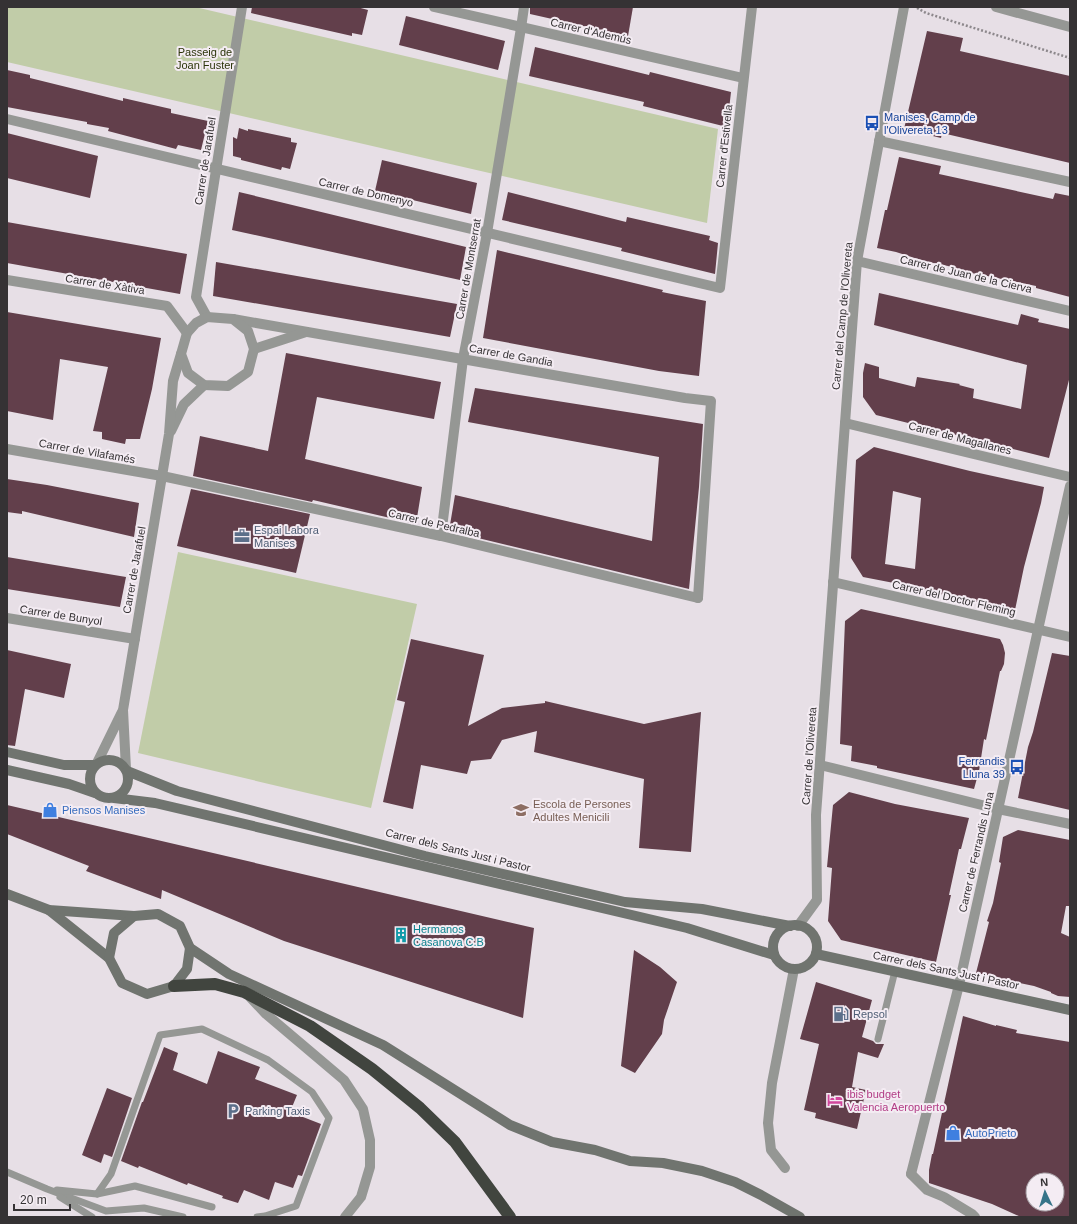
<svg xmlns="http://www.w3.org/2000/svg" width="1077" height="1224" viewBox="0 0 1077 1224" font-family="Arial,sans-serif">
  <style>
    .green { fill: #c1cca8 }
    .building { fill: #623f4b; fill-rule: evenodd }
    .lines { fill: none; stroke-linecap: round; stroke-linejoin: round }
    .path { stroke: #8d888c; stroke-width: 2.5; stroke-dasharray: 2 2; stroke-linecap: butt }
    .service { stroke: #959794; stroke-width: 7 }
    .pedestrian { stroke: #959794; stroke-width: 10 }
    .minor { stroke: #959794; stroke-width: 10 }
    .tertiary { stroke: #959794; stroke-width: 10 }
    .secondary { stroke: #70746f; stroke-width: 10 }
    .motorway { stroke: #41453f; stroke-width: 12 }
    .labels { text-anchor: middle; stroke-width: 4; stroke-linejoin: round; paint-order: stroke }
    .street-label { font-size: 11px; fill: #353234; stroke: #f4ecf3 }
    .park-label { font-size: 11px; fill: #2b3409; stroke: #f4ecf3 }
    .transit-label { font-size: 11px; fill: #164399; stroke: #f4ecf3; text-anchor: start }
    .service-label { font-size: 11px; fill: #4e5e75; stroke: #f4ecf3; text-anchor: start }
    .education-label { font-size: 11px; fill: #785e54; stroke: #f4ecf3; text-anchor: start }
    .shop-label { font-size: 11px; fill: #366cbe; stroke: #f4ecf3; text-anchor: start }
    .culture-label { font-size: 11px; fill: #0d838f; stroke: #f4ecf3; text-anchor: start }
    .hotel-label { font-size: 11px; fill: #b23c85; stroke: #f4ecf3; text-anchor: start }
  </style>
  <rect width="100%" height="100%" fill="#e7dfe6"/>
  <g class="green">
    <polygon points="7,7 195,7 718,129 707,223 7,62"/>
    <polygon points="178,552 417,604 371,808 138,753"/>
  </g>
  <g class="building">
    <polygon points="252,7 357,7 368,10 362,35 352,33 352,36 251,13"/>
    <polygon points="530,7 633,7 628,36 530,14"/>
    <polygon points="406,16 505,41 498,70 399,45"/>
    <polygon points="927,31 963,38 960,51 1070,76 1070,163 942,133 941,138 904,129"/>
    <polygon points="535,47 649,75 650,72 731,92 727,127 643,106 644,102 529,76"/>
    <polygon points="7,70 30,75 30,78 123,101 123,98 171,109 171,113 208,121 201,150 178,145 176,149 108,131 109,128 87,124 87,122 7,107"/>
    <polygon points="239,128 248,131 248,129 291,138 291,142 297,143 290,169 282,167 281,170 241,160 241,158 233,156 233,137 237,139"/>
    <polygon points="7,133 98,156 90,198 7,178"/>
    <polygon points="899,157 941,166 939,174 1053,199 1055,193 1070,196 1070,297 1036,288 1036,286 1012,281 1011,282 998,278 966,272 948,266 924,261 896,252 877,248 885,210 887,210"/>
    <polygon points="382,160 477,183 471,214 375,191"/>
    <polygon points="239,192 466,247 460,280 232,230"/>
    <polygon points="508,192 626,222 627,217 710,236 709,240 718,243 715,274 621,251 622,248 502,220"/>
    <polygon points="7,222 187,254 180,294 7,263"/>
    <polygon points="497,250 663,290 662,292 706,301 699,376 659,371 483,338"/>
    <polygon points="216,262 457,304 450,337 213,296"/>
    <polygon points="879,293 1018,325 1021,314 1039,319 1038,322 1070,329 1070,376 1049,458 876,415 863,397 863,373 865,363 879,367 879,378 915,387 917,377 960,384 959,385 974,389 973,398 1021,409 1027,365 874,325"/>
    <polygon points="7,312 161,338 152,389 140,439 126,439 125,444 102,439 102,432 93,431 108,367 60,359 53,420 7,411"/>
    <polygon points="286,353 441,382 434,419 317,397 305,459 422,487 416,524 313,500 312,502 193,476 200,436 268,451"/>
    <polygon points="475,388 703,424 699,487 689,589 449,531 455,495 652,541 659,457 468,422"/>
    <path d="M874,447L970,471L1044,487L1041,503L1024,567L1015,610L944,595L894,581V583L863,577L851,558L856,460ZM893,491L921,498L915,569L885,564Z"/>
    <polygon points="7,479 47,485 139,503 134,537 22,511 22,514 7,512"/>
    <polygon points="191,489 310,514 296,573 177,546"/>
    <polygon points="7,557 126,577 120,607 7,589"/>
    <polygon points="861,609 1000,639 1003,645 1005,653 1004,664 1001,671 1000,671 986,740 984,739 979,771 974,789 877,768 877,766 851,761 852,746 840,744 845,621"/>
    <polygon points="411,639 484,655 468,726 502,708 545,703 545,701 644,724 701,712 691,852 639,848 644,779 534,752 537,731 502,740 491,759 471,761 467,774 421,765 413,809 383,802 405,702 397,700"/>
    <polygon points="7,650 71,664 64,698 25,689 15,746 7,745"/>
    <polygon points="1052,653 1070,656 1070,810 1018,798 1028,747 1033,732"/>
    <polygon points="849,792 895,804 969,818 961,849 959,849 949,895 951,895 936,962 841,940 828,921 832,868 827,867 833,805"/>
    <polygon points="7,805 534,928 523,1018 284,941 162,890 161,899 86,871 89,866 7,834"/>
    <polygon points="1018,830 1070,840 1070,906 1066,906 1061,933 1070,937 1070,997 1058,996 1051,993 1051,992 1034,986 1010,981 1009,983 997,980 998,977 976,973 989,922 987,921 993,903 1001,863 999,862 1003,837"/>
    <polygon points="634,950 660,967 677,982 664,1020 662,1034 635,1073 621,1066"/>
    <polygon points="816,982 872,1000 862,1037 873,1041 876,1044 884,1044 878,1058 858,1052 852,1087 866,1090 857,1129 815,1118 816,1113 804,1110 819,1044 800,1039"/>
    <path d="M963,1016L996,1026V1025L1017,1030L1016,1033L1070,1042V1217H1021L992,1204L929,1183V1170L932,1154H933ZM1033,1180H1057V1204H1033Z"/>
    <polygon points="164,1047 178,1053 173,1070 207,1084 218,1051 260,1067 255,1079 297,1095 290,1112 321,1124 302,1176 298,1175 293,1188 275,1182 269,1200 244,1190 238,1203 222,1198 223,1196 188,1183 187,1185 139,1166 138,1168 121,1161 142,1102 143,1102"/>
    <polygon points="107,1088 132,1098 112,1157 104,1154 101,1163 82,1155"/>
  </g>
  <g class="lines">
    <polyline class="path" points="917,8 926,13 1070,58"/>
    <g class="service">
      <polyline points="878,1039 895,971"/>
      <polyline points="7,1172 47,1189 106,1211 144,1208 183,1217"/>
      <polyline points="57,1190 97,1194 135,1186 212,1207"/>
      <polyline points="97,1194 111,1174 160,1035 202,1029 268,1060 312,1092 329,1118 296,1206 265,1216 257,1217"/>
      <polyline points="60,1197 92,1217"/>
    </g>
    <g class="pedestrian">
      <polyline points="216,170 242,7"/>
      <polyline points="162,476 441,536 698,598"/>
      <polyline points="441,536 463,359 487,233 521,28"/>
    </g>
    <g class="minor">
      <polyline points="434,7 743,78"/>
      <polyline points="521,28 524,7"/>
      <polyline points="7,119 720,288 752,7"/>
      <polyline points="879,141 1070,182"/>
      <polyline points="857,261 1070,311"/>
      <polyline points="207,317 196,297 216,170"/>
      <polyline points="233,319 685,398 711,401 698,598"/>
      <polyline points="254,349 306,332"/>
      <polyline points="845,423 1070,477"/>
      <polyline points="7,449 162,476"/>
      <polyline points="833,582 1070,637"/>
      <polyline points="7,618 135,639"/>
      <polyline points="820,765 998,809 1070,824"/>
      <polyline points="798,926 817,900 816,815 857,261 904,7"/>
      <polyline points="959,985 1070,486"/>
      <polyline points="785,1168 771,1150 768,1123 772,1083 794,969"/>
      <polyline points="911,1174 927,1190 944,1197 972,1214 975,1217"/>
    </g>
    <g class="tertiary">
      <polyline points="996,7 1070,27"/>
      <polyline points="7,280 167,306 187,333"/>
      <polygon points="207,317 233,319 248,331 254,349 248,372 228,386 204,385 188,373 181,354 187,333 196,323"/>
      <polyline points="171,431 184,404 204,385"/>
      <polyline points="97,763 122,712"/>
      <polyline points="126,769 123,710 169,434 173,381 181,354"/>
      <polyline points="250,997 266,1014 344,1080 363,1109 370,1140 370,1167 361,1197 345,1217"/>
      <polyline points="911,1174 959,985"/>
    </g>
    <g class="secondary">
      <polyline points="7,752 64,765 95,765"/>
      <circle cx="109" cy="779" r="19"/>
      <polyline points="7,770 69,784 95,793"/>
      <polyline points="127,771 177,791 425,856 625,902 702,909 790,926"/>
      <polyline points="114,798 155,803 687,928 774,955"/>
      <polyline points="7,894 49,910 134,916 158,914 180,926 190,948 229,974 383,1045 510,1125 552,1142 595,1150 630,1161 663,1163 702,1171 735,1182 761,1195 800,1217"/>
      <polyline points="49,910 109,958 122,983 147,994 174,986 187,969 190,948"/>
      <circle cx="795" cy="947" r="22"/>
      <polyline points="816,954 1070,1010"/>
      <polyline points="109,958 114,933 134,916"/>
    </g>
    <polyline class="motorway" points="174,986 215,984 244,992 310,1026 372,1069 420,1108 455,1142 510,1217"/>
  </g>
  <defs>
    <symbol id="bus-bare" viewBox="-9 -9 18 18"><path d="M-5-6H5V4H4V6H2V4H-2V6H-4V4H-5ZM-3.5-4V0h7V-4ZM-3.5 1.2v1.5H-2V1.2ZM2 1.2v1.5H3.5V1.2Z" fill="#1a4fb4" stroke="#f4ecf3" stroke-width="2.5" paint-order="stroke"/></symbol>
    <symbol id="office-bare" viewBox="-9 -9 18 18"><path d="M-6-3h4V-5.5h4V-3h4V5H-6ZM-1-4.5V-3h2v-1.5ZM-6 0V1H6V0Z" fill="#5c6f8a" stroke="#f4ecf3" stroke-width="2.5" paint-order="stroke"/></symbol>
    <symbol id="shop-bare" viewBox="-9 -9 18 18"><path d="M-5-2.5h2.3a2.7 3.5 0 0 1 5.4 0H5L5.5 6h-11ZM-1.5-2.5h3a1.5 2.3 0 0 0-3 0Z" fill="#3f7fe0" stroke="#f4ecf3" stroke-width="2.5" paint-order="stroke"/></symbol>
    <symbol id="school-bare" viewBox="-9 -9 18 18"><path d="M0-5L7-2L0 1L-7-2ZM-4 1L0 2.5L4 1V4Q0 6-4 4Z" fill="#8d6e63" stroke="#f4ecf3" stroke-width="2.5" paint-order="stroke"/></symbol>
    <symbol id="building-bare" viewBox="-9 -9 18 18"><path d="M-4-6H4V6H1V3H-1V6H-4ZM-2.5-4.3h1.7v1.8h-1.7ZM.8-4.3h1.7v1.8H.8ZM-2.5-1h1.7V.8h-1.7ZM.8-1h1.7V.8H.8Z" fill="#0f9aa8" stroke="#f4ecf3" stroke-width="2.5" paint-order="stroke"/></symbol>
    <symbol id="fuel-bare" viewBox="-9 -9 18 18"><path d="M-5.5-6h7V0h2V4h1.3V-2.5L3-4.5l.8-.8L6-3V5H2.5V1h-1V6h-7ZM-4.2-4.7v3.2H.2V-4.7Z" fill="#5c6f8a" stroke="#f4ecf3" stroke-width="2.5" paint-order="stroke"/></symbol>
    <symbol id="hotel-bare" viewBox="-9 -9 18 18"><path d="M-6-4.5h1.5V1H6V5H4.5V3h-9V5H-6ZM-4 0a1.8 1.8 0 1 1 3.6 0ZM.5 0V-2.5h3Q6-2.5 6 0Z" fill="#d1479c" stroke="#f4ecf3" stroke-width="2.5" paint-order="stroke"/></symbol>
    <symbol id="parking-bare" viewBox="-9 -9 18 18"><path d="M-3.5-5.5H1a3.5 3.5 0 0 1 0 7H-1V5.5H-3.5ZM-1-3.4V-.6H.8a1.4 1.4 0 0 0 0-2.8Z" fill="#5c6f8a" stroke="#f4ecf3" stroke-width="2.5" paint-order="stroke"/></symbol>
  </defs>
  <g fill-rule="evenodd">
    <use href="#bus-bare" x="861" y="112" width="22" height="22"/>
    <use href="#office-bare" x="231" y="525" width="22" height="22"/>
    <use href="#bus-bare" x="1006" y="756" width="22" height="22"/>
    <use href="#shop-bare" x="39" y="799" width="22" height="22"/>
    <use href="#school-bare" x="510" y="799" width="22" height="22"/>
    <use href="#building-bare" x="390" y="924" width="22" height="22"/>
    <use href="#fuel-bare" x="830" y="1003" width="22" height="22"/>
    <use href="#hotel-bare" x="824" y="1089" width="22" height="22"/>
    <use href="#parking-bare" x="222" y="1100" width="22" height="22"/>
    <use href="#shop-bare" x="942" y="1122" width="22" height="22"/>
  </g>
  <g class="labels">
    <g class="street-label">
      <text transform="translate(591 31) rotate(13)" y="4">Carrer d'Ademús</text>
      <text transform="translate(724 146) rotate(-84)" y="4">Carrer d'Estivella</text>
      <text transform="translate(205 161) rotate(-81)" y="4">Carrer de Jarafuel</text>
      <text transform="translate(366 192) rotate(13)" y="4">Carrer de Domenyo</text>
      <text transform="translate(468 269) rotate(-80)" y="4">Carrer de Montserrat</text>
      <text transform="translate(966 274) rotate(13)" y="4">Carrer de Juan de la Cierva</text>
      <text transform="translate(105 284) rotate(9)" y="4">Carrer de Xàtiva</text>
      <text transform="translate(842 316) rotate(-85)" y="4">Carrer del Camp de l'Olivereta</text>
      <text transform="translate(511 355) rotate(10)" y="4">Carrer de Gandia</text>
      <text transform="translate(960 438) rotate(14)" y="4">Carrer de Magallanes</text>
      <text transform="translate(87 451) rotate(10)" y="4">Carrer de Vilafamés</text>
      <text transform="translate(434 523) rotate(13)" y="4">Carrer de Pedralba</text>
      <text transform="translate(134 570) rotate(-80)" y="4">Carrer de Jarafuel</text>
      <text transform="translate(954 598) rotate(13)" y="4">Carrer del Doctor Fleming</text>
      <text transform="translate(61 615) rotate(9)" y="4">Carrer de Bunyol</text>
      <text transform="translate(809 756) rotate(-86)" y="4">Carrer de l'Olivereta</text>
      <text transform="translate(458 850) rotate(14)" y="4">Carrer dels Sants Just i Pastor</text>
      <text transform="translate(976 852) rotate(-77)" y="4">Carrer de Ferrandis Luna</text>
      <text transform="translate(946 970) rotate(12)" y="4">Carrer dels Sants Just i Pastor</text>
    </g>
    <g class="park-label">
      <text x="205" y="56">Passeig de<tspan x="205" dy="13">Joan Fuster</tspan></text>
    </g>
    <g class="transit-label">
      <text x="884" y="121">Manises, Camp de<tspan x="884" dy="13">l'Olivereta 13</tspan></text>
      <text x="1005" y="765" text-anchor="end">Ferrandis<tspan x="1005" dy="13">Lluna 39</tspan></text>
    </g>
    <g class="service-label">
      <text x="254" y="534">Espai Labora<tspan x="254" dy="13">Manises</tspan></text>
      <text x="853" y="1018">Repsol</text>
      <text x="245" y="1115">Parking Taxis</text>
    </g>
    <g class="education-label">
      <text x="533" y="808">Escola de Persones<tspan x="533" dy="13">Adultes Menicili</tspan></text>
    </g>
    <g class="shop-label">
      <text x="62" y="814">Piensos Manises</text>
      <text x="965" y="1137">AutoPrieto</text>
    </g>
    <g class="culture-label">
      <text x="413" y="933">Hermanos<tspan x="413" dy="13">Casanova C.B</tspan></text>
    </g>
    <g class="hotel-label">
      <text x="847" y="1098">ibis budget<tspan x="847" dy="13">Valencia Aeropuerto</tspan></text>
    </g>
  </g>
  <rect width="1077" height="1224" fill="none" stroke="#353234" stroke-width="16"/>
  <g transform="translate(1045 1192) rotate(356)"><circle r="19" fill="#f4ecf3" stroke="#a8a2a7"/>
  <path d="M0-3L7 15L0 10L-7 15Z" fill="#367489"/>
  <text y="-6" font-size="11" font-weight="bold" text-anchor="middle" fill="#353234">N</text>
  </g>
  <path d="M14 1204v6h56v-6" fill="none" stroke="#353234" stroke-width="2"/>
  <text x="20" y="1204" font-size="12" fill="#353234" stroke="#f4ecf3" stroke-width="3" paint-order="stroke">20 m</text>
</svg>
